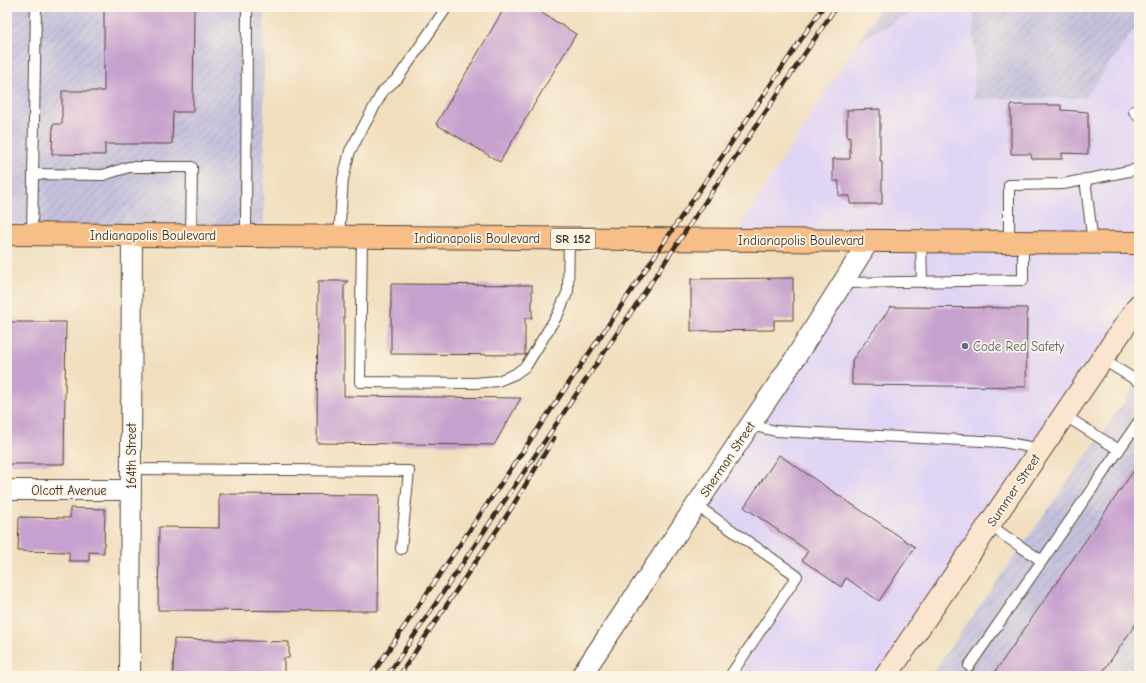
<svg xmlns="http://www.w3.org/2000/svg" width="1146" height="683" viewBox="0 0 1146 683" font-family="'Comic Neue',sans-serif">
  <style>
    .built { fill: #e0d4f4 }
    .industrial { fill: url(#industrial-furrows) }
    .building { fill: #c7a1ce }
    .lines { fill: none; stroke-linecap: round; stroke-linejoin: round }
    .lane-casing { stroke: #564536; stroke-width: 12 }
    .street-casing { stroke: #564536; stroke-width: 22 }
    .secondary-casing { stroke: #564536; stroke-width: 24 }
    .primary-casing { stroke: #564536; stroke-width: 24 }
    .lane { stroke: #fff; stroke-width: 10 }
    .street { stroke: #fff; stroke-width: 20 }
    .secondary { stroke: #fce5cf; stroke-width: 22 }
    .primary { stroke: #f7be88; stroke-width: 22 }
    .rail-casing { stroke: #3b2a1e; stroke-width: 4.5 }
    .rail { stroke: #fcf5e5; stroke-width: 3; stroke-dasharray: 9; stroke-linecap: butt }
    .service-dot { fill: #5c6f8a; stroke: #fcf5e5; stroke-width: 1.5 }
    .labels { text-anchor: middle; stroke-width: 3.5; stroke-linejoin: round; paint-order: stroke }
    .shield { fill: #fcf5e5; stroke: #75675a; stroke-width: 1 }
    .shield-label { font-size: 12px; font-weight: bold; fill: #3b2a1e }
    .street-label { font-size: 13px; fill: #3b2a1e; stroke: #fcf5e5 }
    .service-label { font-size: 13px; fill: #4e5e75; stroke: #fcf5e5; text-anchor: start }
  </style>
  <defs>
    <pattern id="industrial-furrows" width="10" height="10" patternUnits="userSpaceOnUse"><rect width="10" height="10" fill="#c4c0db"/><path d="M-1 1l2-2M0 10L10 0M9 11l2-2" fill="none" stroke="#a9a5bc"/></pattern>
  </defs>
  <rect width="100%" height="100%" fill="#fcf5e5"/>
  <filter id="ink" filterUnits="userSpaceOnUse"><feTurbulence type="fractalNoise" baseFrequency=".025" numOctaves="2"/><feDisplacementMap in="SourceGraphic" scale="8" xChannelSelector="R" yChannelSelector="G"/><feConvolveMatrix kernelMatrix="1 2 1 2 8 2 1 2 1" color-interpolation-filters="sRGB"/></filter>
  <filter id="wash" filterUnits="userSpaceOnUse"><feTurbulence type="fractalNoise" baseFrequency=".012" numOctaves="4" result="noise"/><feDisplacementMap in="SourceGraphic" scale="16" xChannelSelector="R" yChannelSelector="G"/><feGaussianBlur stdDeviation="0.9" result="paint"/><feColorMatrix in="noise" values="0 0 0 0 0 0 0 0 0 0 0 0 0 0 0 0 0 1.4 0 .05"/><feComposite in="paint" operator="in"/></filter>
  <g filter="url(#wash)">
    <rect width="100%" height="100%" fill="#f0debd"/>
    <g class="built">
      <polygon points="923,7 974,7 974,99 1085,98 1139,23 1139,238 733,237 859,40"/>
      <polygon points="872,245 1139,247 1139,295 880,676 735,676 804,576 703,504"/>
    </g>
    <g class="industrial">
      <rect x="7" y="7" width="257" height="219"/>
      <polygon points="881,7 923,7 859,40"/>
      <polygon points="974,7 1139,7 1139,23 1085,98 974,99"/>
      <polygon points="1139,381 1139,676 931,676 940,662"/>
    </g>
    <g id="blocks">
      <g class="building">
        <polygon points="104,7 194,7 193,112 173,112 172,144 105,144 105,155 52,154 53,124 62,124 62,91 104,91"/>
        <polygon points="505,7 532,7 576,34 500,162 436,124"/>
        <polygon points="1011,105 1061,105 1061,110 1088,112 1088,154 1062,153 1062,159 1032,159 1031,154 1011,154"/>
        <polygon points="880,109 880,161 882,161 882,204 850,204 850,196 839,196 839,181 833,181 833,159 850,159 850,137 847,138 847,110"/>
        <polygon points="793,278 793,320 774,320 774,330 691,331 691,279"/>
        <polygon points="318,281 348,281 344,287 344,396 521,398 494,445 317,443"/>
        <polygon points="391,284 532,285 532,318 525,318 525,355 391,354"/>
        <polygon points="891,307 1027,308 1026,387 852,385 852,360"/>
        <polygon points="7,322 66,322 64,464 7,464"/>
        <polygon points="779,455 915,547 879,601 846,578 841,587 802,560 808,551 744,507"/>
        <polygon points="1139,463 1139,619 1100,676 992,676"/>
        <polygon points="219,494 379,495 378,611 158,610 159,527 219,528"/>
        <polygon points="70,508 105,509 104,553 89,552 89,561 69,561 69,552 18,551 19,517 70,518"/>
        <polygon points="174,639 289,642 289,658 284,658 284,676 173,676"/>
      </g>
    </g>
  </g>
  <g filter="url(#ink)">
    <use href="#blocks" fill-opacity="0" stroke="#564536" stroke-width="1"/>
    <g class="lines">
      <defs>
        <g id="lane">
          <polyline points="1134,111 1139,117"/>
          <polyline points="33,174 103,175 129,167 192,167 191,236"/>
          <polyline points="1085,179 1093,243"/>
          <polyline points="32,234 36,7"/>
          <polyline points="246,236 247,7"/>
          <polyline points="339,237 343,179 350,151 383,91 398,78 447,7"/>
          <polyline points="362,237 360,382 475,383 498,381 515,374 526,366 558,314 568,291 569,238"/>
          <polyline points="921,241 922,282"/>
          <polyline points="1009,242 1009,185 1063,184 1139,169"/>
          <polyline points="843,283 1023,280 1023,242"/>
          <polyline points="1102,359 1139,382"/>
          <polyline points="1064,415 1119,450"/>
          <polyline points="750,425 776,431 1003,442 1041,449"/>
          <polyline points="131,469 409,471 401,549"/>
          <polyline points="696,505 797,576 730,676"/>
          <polyline points="989,525 1042,561"/>
          <polyline points="969,666 1139,421"/>
        </g>
        <g id="street">
          <polyline points="7,490 130,490"/>
          <polyline points="130,676 132,235"/>
          <polyline points="581,676 794,360 869,241"/>
        </g>
        <polyline id="secondary" points="886,676 1139,305"/>
        <polyline id="primary" points="7,234 1139,243"/>
      </defs>
      <use href="#lane" class="lane-casing"/>
      <use href="#street" class="street-casing"/>
      <use href="#secondary" class="secondary-casing"/>
      <use href="#primary" class="primary-casing"/>
      <use href="#lane" class="lane"/>
      <use href="#street" class="street"/>
      <use href="#secondary" class="secondary"/>
      <use href="#primary" class="primary"/>
      <defs>
        <g id="rail">
          <polyline points="371,676 823,7"/>
          <polyline points="387,676 836,7"/>
          <polyline points="399,676 509,512 554,438"/>
        </g>
      </defs>
      <use href="#rail" class="rail-casing"/>
      <use href="#rail" class="rail"/>
    </g>
  </g>
  <circle class="service-dot" cx="965" cy="346" r="4"/>
  <g class="labels">
    <rect class="shield" x="551" y="229" width="44" height="20" rx="3"/>
    <g class="shield-label">
      <text x="573" y="243">SR 152</text>
    </g>
    <g class="street-label">
      <text x="153" y="240">Indianapolis Boulevard</text>
      <text x="477" y="243">Indianapolis Boulevard</text>
      <text x="801" y="245">Indianapolis Boulevard</text>
      <text transform="translate(131 456) rotate(-90)" y="5">164th Street</text>
      <text transform="translate(727 459) rotate(-56)" y="5">Sherman Street</text>
      <text x="69" y="495">Olcott Avenue</text>
      <text transform="translate(1013 490) rotate(-56)" y="5">Summer Street</text>
    </g>
    <g class="service-label">
      <text x="973" y="351">Code Red Safety</text>
    </g>
  </g>
  <rect width="1146" height="683" fill="none" stroke="#fcf5e5" stroke-width="24"/>
</svg>
